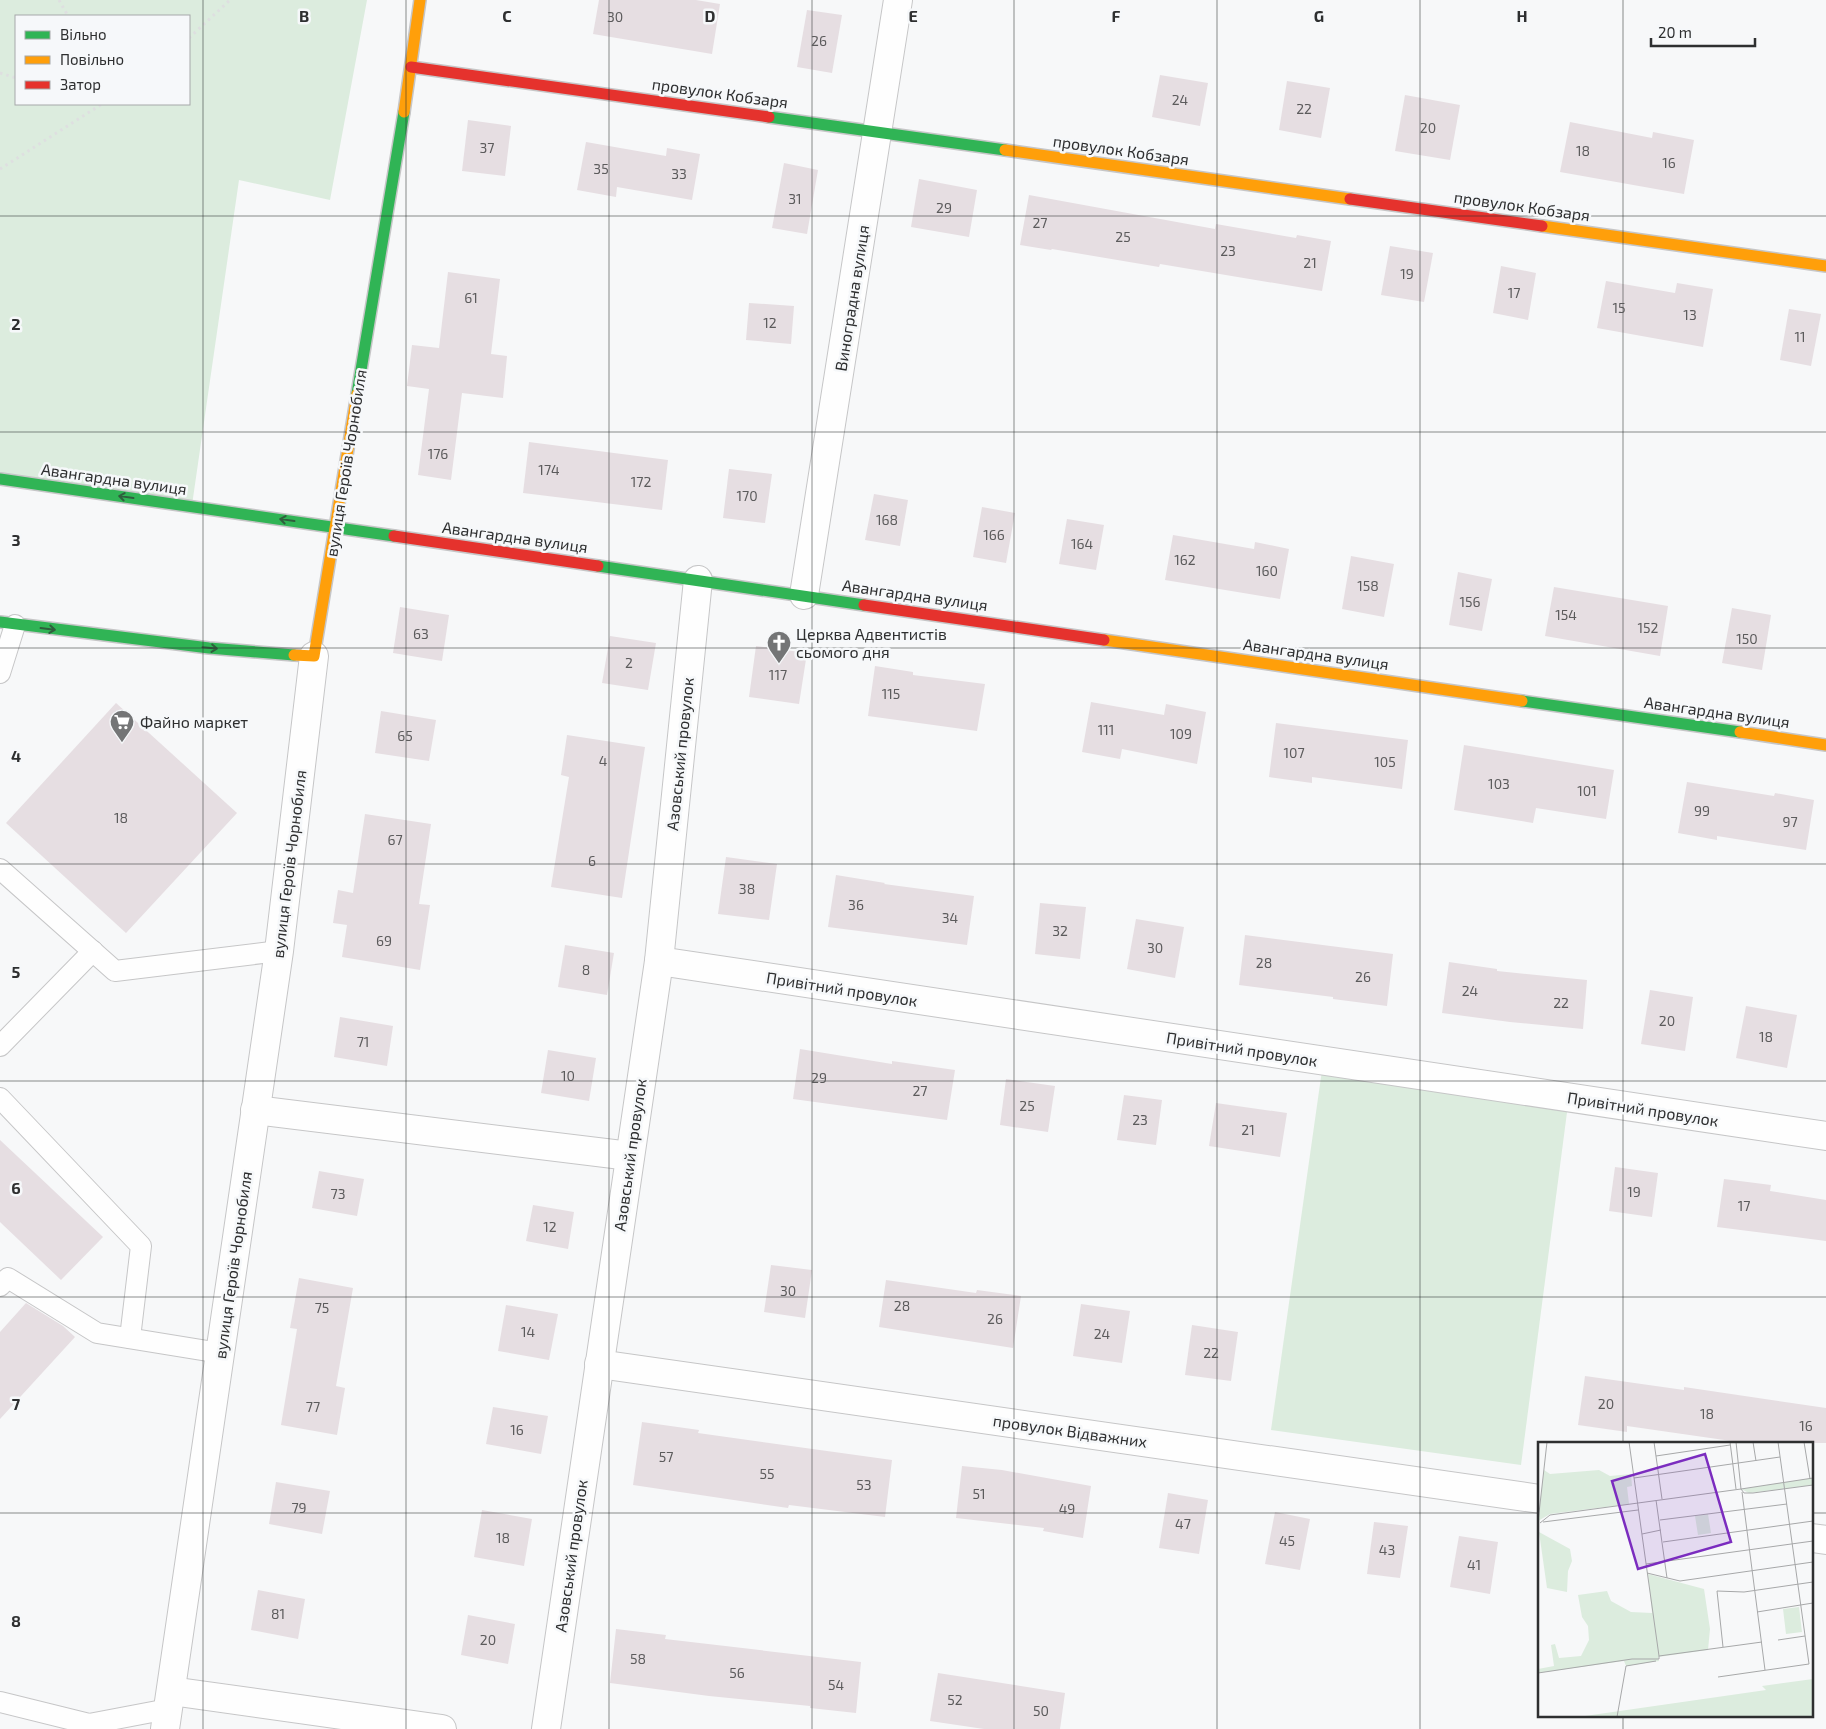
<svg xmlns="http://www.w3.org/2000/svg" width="1826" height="1729" viewBox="0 0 1826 1729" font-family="'Exo 2',sans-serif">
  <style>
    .green { fill: #dcecde; fill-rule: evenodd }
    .building { fill: #e6dee2 }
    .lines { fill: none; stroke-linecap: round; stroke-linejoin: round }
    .lane-casing { stroke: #c6c6c7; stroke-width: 22 }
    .street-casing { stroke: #c6c6c7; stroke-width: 30 }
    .fast-casing { stroke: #c6c6c7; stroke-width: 14 }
    .slow-casing { stroke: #c6c6c7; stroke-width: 14 }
    .jam-casing { stroke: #c6c6c7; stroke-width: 14 }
    .path { stroke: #dedfe0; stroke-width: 3; stroke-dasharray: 2.5 4; stroke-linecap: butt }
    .lane { stroke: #fefefe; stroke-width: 20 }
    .street { stroke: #fefefe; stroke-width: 28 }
    .fast { stroke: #30b455; stroke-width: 11 }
    .slow { stroke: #ff9f0a; stroke-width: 11 }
    .jam { stroke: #e5322d; stroke-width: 11 }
    .oneway { stroke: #2f5e3d }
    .grid { fill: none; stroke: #2e2f30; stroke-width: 1; stroke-opacity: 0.55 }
    .labels { text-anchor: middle; stroke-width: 5; stroke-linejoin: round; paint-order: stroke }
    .number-label { font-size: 14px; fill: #5c5b5c }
    .street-label { font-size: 16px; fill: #2e2f30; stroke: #f6f8fa }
    .poi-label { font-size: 16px; fill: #2e2f30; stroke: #f6f8fa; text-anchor: start }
    .inset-road { fill: none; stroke: #a7a8a9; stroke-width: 1 }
    .view { fill: #7b2cbf; fill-opacity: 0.15; stroke: #7b2cbf; stroke-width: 2.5 }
    .inset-edge { fill: none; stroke: #2e2f30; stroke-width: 2.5 }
    .grid-label { font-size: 16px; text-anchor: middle; font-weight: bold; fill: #2e2f30; stroke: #f6f8fa; stroke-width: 5; stroke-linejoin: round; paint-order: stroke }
  </style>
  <rect width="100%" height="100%" fill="#f7f8f9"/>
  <g class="green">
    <path d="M0,0H367L330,200L239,180L192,505L0,475ZM16,16H189V104H16Z"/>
    <polygon points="1323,1063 1569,1097 1521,1465 1271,1430"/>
  </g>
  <g class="building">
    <polygon points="599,0 696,0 720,4 712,54 593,34"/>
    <polygon points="807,10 842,15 832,73 797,67"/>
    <polygon points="1160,75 1208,83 1200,126 1152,117"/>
    <polygon points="1287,81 1330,88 1321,138 1279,130"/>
    <polygon points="1405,95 1460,105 1450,160 1395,151"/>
    <polygon points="468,120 511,126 505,176 462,171"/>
    <polygon points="1570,122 1652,138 1653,132 1694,140 1684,194 1560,172"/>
    <polygon points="586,142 666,156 667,148 700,154 692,200 617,187 616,197 577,190"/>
    <polygon points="784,163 818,170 807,234 772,228"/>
    <polygon points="919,179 977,190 969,237 911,227"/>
    <polygon points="1029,195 1215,229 1216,224 1296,238 1297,235 1331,241 1322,291 1160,264 1159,267 1052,249 1051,250 1020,245"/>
    <polygon points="1390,246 1433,253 1424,302 1381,295"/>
    <polygon points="1501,266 1536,273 1528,320 1493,313"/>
    <polygon points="448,272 500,279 491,354 507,356 503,398 462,393 451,480 418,475 429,389 407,386 412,345 439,348"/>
    <polygon points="1606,281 1675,293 1677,283 1713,289 1703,347 1597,328"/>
    <polygon points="749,303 794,306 791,344 746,340"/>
    <polygon points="1789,309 1821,314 1811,366 1780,360"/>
    <polygon points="529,442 668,460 662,510 523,493"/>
    <polygon points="729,469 772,474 765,523 723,518"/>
    <polygon points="874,494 908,500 900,546 865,540"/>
    <polygon points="982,507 1015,513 1006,563 973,557"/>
    <polygon points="1067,519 1104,525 1096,570 1059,564"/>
    <polygon points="1173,535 1254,549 1255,542 1289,549 1280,599 1165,580"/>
    <polygon points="1351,556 1394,564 1384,617 1342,609"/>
    <polygon points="1458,572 1492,579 1482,631 1449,625"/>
    <polygon points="1554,587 1668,606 1660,656 1545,636"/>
    <polygon points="400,607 449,615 442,661 393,653"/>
    <polygon points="1732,608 1771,615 1762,670 1722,663"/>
    <polygon points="610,636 656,643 648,690 602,683"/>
    <polygon points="756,646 807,653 799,704 749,697"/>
    <polygon points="875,666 913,672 913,675 985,684 977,731 868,716"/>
    <polygon points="1091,702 1164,715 1166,704 1206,712 1197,764 1122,749 1120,759 1082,752"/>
    <polygon points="116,703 237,813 126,933 6,823"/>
    <polygon points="381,711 436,720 429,761 375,753"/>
    <polygon points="1276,723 1408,740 1402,789 1312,777 1312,783 1269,777"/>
    <polygon points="567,735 645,747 622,898 551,887 569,777 561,775"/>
    <polygon points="1464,745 1614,770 1606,819 1536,808 1533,823 1454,810"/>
    <polygon points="1687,782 1774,796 1775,793 1814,800 1806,850 1717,836 1717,840 1678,833"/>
    <polygon points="365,814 431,824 419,904 430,905 420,970 342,957 347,925 333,923 338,890 353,893"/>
    <polygon points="726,857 777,864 769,920 718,914"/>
    <polygon points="836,875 885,883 884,884 974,896 967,945 828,927"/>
    <polygon points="1040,903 1086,907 1080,959 1035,954"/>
    <polygon points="1136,919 1184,927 1175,978 1127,969"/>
    <polygon points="1245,935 1393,954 1387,1006 1333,999 1333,997 1239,985"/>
    <polygon points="565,945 614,953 607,995 558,987"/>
    <polygon points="1449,962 1497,969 1497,971 1587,980 1583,1029 1510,1022 1442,1013"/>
    <polygon points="1650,990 1693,997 1685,1051 1641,1044"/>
    <polygon points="1746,1006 1797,1015 1787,1068 1736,1058"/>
    <polygon points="340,1017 393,1026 387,1066 334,1057"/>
    <polygon points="800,1049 892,1064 892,1061 955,1070 947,1120 793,1099"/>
    <polygon points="548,1050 596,1058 589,1101 541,1093"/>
    <polygon points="1006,1079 1055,1086 1048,1132 1000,1125"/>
    <polygon points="1124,1095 1162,1100 1156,1145 1117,1140"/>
    <polygon points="1216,1103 1287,1113 1280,1157 1209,1146"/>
    <polygon points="0,1140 103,1237 61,1280 0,1222"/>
    <polygon points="1615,1167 1658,1173 1652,1217 1609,1211"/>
    <polygon points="319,1171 364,1179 357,1216 312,1208"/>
    <polygon points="1724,1179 1771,1185 1770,1191 1826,1200 1826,1241 1717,1227"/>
    <polygon points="533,1205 574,1212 568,1249 526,1241"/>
    <polygon points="771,1265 812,1270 805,1318 764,1312"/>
    <polygon points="299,1278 353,1288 336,1386 345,1388 337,1435 281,1425 297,1329 290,1328"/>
    <polygon points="886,1280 976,1293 977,1290 1021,1296 1013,1348 879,1327"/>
    <polygon points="26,1303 63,1326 75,1337 0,1419 0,1332"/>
    <polygon points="1081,1304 1130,1311 1122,1363 1073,1356"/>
    <polygon points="506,1305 558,1314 549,1360 498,1351"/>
    <polygon points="1192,1325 1238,1332 1231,1381 1185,1375"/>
    <polygon points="1585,1376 1684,1390 1684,1387 1826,1408 1826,1443 1745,1443 1627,1426 1627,1432 1578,1425"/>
    <polygon points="493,1407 548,1416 541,1454 486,1444"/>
    <polygon points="642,1422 699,1430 698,1433 892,1460 885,1517 789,1505 788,1508 633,1485"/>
    <polygon points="962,1466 1002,1470 1091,1486 1083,1538 1043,1531 1044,1528 956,1518"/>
    <polygon points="276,1482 330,1491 322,1534 269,1524"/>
    <polygon points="1168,1493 1208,1500 1199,1554 1159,1548"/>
    <polygon points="482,1510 532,1519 524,1566 474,1557"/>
    <polygon points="1275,1512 1310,1519 1300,1570 1265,1564"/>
    <polygon points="1374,1522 1408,1526 1400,1578 1367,1574"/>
    <polygon points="1459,1536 1498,1542 1490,1594 1450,1587"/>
    <polygon points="258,1590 305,1599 298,1639 251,1630"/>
    <polygon points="468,1615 515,1624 508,1664 461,1655"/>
    <polygon points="616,1629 666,1635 665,1639 861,1662 856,1713 810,1708 810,1706 709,1696 610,1683"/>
    <polygon points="938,1673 1065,1693 1060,1729 984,1729 930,1721"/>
  </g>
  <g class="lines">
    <defs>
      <g id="lane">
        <polyline points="0,673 15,625"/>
        <polyline points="0,869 115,971 279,951"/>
        <polyline points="0,1046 93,951"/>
        <polyline points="0,1098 141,1246 130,1338"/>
        <polyline points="0,1286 8,1278 97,1333 220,1353"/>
        <polyline points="0,1702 89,1724 168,1709"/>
      </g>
      <g id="street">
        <polyline points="804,595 898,0"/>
        <polyline points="659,961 1826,1136"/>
        <polyline points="255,1110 630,1156"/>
        <polyline points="599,1364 1540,1499"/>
        <polyline points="1812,1538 1826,1540"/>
        <polyline points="171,1691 442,1729"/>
        <polyline points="165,1729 279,951 314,656"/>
        <polyline points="546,1729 659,961 698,580"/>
      </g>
      <g id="fast">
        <polyline points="769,117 1005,150"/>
        <polyline points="357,394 404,112"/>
        <polyline points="0,479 394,536"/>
        <polyline points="598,566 864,605"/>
        <polyline points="0,622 209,648 294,655"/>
        <polyline points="1522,701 1740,732"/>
      </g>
      <g id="slow">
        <polyline points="404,112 420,0"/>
        <polyline points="1005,150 1350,199"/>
        <polyline points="1542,226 1826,266"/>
        <polyline points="1104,640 1522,701"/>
        <polyline points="294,655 314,656 357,394"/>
        <polyline points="1740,732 1826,745"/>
      </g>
      <g id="jam">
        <polyline points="411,67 769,117"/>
        <polyline points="1350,199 1542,226"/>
        <polyline points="394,536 598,566"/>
        <polyline points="864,605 1104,640"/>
      </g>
    </defs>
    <use href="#lane" class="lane-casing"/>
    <use href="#street" class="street-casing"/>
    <use href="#fast" class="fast-casing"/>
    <use href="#slow" class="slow-casing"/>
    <use href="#jam" class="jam-casing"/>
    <g class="path">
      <polyline points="59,0 68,16"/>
      <polyline points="189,38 230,0"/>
      <polyline points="0,73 16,78"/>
      <polyline points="0,169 102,104"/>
    </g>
    <use href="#lane" class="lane"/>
    <use href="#street" class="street"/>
    <use href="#fast" class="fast"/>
    <use href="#slow" class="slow"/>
    <use href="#jam" class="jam"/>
  </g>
  <defs><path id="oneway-shaft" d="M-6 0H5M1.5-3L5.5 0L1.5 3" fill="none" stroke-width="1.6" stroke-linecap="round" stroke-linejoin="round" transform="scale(1.25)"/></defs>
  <g class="oneway">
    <use href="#oneway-shaft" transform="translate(126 497) rotate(-172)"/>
    <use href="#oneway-shaft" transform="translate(287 520) rotate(-172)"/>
    <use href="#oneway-shaft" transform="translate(48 629) rotate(7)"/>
    <use href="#oneway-shaft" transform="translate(210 648) rotate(5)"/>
  </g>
  <path class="grid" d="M203,0V1729M406,0V1729M609,0V1729M812,0V1729M1014,0V1729M1217,0V1729M1420,0V1729M1623,0V1443M0,216H1826M0,432H1826M0,648H1826M0,864H1826M0,1081H1826M0,1297H1826M0,1513H1540M1812,1513H1826M1623,1715V1729"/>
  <defs>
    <symbol id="church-pin" viewBox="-11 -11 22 30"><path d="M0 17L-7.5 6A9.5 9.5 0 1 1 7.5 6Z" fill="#747576" stroke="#f6f8fa"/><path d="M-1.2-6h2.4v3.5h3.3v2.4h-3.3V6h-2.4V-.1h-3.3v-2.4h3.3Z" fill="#fff"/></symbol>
    <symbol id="supermarket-pin" viewBox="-11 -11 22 30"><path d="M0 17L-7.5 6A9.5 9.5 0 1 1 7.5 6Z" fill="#747576" stroke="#f6f8fa"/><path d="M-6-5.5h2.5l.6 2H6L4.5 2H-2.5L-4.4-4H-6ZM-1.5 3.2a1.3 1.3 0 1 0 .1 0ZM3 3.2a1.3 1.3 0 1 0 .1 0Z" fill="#fff"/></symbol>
  </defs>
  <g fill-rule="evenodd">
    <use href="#church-pin" x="765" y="629" width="28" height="38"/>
    <use href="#supermarket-pin" x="108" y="708" width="28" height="38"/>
  </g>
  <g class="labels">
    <g class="number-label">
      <text x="615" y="22">30</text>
      <text x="819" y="46">26</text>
      <text x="1180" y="105">24</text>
      <text x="1304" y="114">22</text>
      <text x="1428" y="133">20</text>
      <text x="487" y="153">37</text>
      <text x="1583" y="156">18</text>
      <text x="1669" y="168">16</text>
      <text x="601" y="174">35</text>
      <text x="679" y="179">33</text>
      <text x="795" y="204">31</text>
      <text x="944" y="213">29</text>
      <text x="1040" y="228">27</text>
      <text x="1123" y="242">25</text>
      <text x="1228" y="256">23</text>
      <text x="1310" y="268">21</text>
      <text x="1407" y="279">19</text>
      <text x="1514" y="298">17</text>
      <text x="471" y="303">61</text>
      <text x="1619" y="313">15</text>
      <text x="1690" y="320">13</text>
      <text x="770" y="328">12</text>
      <text x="1800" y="342">11</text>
      <text x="438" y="459">176</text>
      <text x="549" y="475">174</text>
      <text x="641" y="487">172</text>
      <text x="747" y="501">170</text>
      <text x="887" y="525">168</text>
      <text x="994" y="540">166</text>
      <text x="1082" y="549">164</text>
      <text x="1185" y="565">162</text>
      <text x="1267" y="576">160</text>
      <text x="1368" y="591">158</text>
      <text x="1470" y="607">156</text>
      <text x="1566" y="620">154</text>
      <text x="1648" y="633">152</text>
      <text x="421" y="639">63</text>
      <text x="1747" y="644">150</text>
      <text x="629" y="668">2</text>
      <text x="778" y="680">117</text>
      <text x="891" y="699">115</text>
      <text x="1106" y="735">111</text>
      <text x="1181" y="739">109</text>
      <text x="405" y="741">65</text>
      <text x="1294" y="758">107</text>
      <text x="603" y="766">4</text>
      <text x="1385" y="767">105</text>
      <text x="1499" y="789">103</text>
      <text x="1587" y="796">101</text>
      <text x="1702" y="816">99</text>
      <text x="121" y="823">18</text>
      <text x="1790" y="827">97</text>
      <text x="395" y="845">67</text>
      <text x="592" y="866">6</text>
      <text x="747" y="894">38</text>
      <text x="856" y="910">36</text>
      <text x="950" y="923">34</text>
      <text x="1060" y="936">32</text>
      <text x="384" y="946">69</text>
      <text x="1155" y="953">30</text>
      <text x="1264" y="968">28</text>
      <text x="586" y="975">8</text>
      <text x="1363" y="982">26</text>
      <text x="1470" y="996">24</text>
      <text x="1561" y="1008">22</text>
      <text x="1667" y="1026">20</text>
      <text x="1766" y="1042">18</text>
      <text x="363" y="1047">71</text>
      <text x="568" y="1081">10</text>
      <text x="819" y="1083">29</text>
      <text x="920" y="1096">27</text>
      <text x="1027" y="1111">25</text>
      <text x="1140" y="1125">23</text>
      <text x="1248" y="1135">21</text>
      <text x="1634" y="1197">19</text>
      <text x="338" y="1199">73</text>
      <text x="1744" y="1211">17</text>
      <text x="550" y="1232">12</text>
      <text x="788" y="1296">30</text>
      <text x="902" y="1311">28</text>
      <text x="322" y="1313">75</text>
      <text x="995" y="1324">26</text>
      <text x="528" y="1337">14</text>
      <text x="1102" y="1339">24</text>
      <text x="1211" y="1358">22</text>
      <text x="1606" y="1409">20</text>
      <text x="313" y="1412">77</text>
      <text x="1707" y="1419">18</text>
      <text x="1806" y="1431">16</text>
      <text x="517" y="1435">16</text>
      <text x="666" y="1462">57</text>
      <text x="767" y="1479">55</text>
      <text x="864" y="1490">53</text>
      <text x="979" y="1499">51</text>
      <text x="299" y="1513">79</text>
      <text x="1067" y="1514">49</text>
      <text x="1183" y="1529">47</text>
      <text x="503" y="1543">18</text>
      <text x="1287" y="1546">45</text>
      <text x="1387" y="1555">43</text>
      <text x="1474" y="1570">41</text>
      <text x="278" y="1619">81</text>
      <text x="488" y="1645">20</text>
      <text x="638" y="1664">58</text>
      <text x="737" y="1678">56</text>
      <text x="836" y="1690">54</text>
      <text x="955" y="1705">52</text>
      <text x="1041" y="1716">50</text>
    </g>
    <g class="street-label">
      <text transform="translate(720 93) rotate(8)" y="6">провулок Кобзаря</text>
      <text transform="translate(1121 150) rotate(8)" y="6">провулок Кобзаря</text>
      <text transform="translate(1522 206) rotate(8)" y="6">провулок Кобзаря</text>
      <text transform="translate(852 298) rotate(-81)" y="6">Виноградна вулиця</text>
      <text transform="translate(346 463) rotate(-81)" y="6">вулиця Героїв Чорнобиля</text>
      <text transform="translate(114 479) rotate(8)" y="6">Авангардна вулиця</text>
      <text transform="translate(515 537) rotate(8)" y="6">Авангардна вулиця</text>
      <text transform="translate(915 595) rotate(8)" y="6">Авангардна вулиця</text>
      <text transform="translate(1316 654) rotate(8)" y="6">Авангардна вулиця</text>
      <text transform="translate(1717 712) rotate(8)" y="6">Авангардна вулиця</text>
      <text transform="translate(680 754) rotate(-84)" y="6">Азовський провулок</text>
      <text transform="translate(289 864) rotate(-83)" y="6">вулиця Героїв Чорнобиля</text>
      <text transform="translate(842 989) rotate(9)" y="6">Привітний провулок</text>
      <text transform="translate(1242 1049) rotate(9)" y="6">Привітний провулок</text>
      <text transform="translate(1643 1109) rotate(9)" y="6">Привітний провулок</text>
      <text transform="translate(630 1155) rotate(-82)" y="6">Азовський провулок</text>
      <text transform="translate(233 1265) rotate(-82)" y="6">вулиця Героїв Чорнобиля</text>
      <text transform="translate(1070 1431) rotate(8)" y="6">провулок Відважних</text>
      <text transform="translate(571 1556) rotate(-82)" y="6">Азовський провулок</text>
    </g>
    <g class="poi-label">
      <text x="796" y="640">Церква Адвентистів<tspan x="796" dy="18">сьомого дня</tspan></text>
      <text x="140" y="728">Файно маркет</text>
    </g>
  </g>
  <g transform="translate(1538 1442)">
    <rect width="275" height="275" fill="#f7f8f9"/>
    <path d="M6,28L12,32L61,28L72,34L93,32L94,44L89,45L91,62L12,72L0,79ZM275,36V43L211,51L203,47ZM170,72L173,91L160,93L157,74ZM1,90L32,107L34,119L30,129L29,150L9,146ZM110,132L166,147L172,187L170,208L120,215L121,219L88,224L86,219L0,231V227L16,224L13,203L17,202L21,216L43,214L51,198L50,184L44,175L40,153L69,149L73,159L93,170L114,171ZM261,165L264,190L248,192L245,167ZM275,237V275H40L228,248L224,244Z" fill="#dcecde"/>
    <path class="inset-road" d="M91,0L121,214M116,0L124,57M192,0L198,47M198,0L203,47L275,36M215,0L218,19M266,0L272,37M118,14L192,3M96,36L242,15M204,50L227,228M118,58L129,136M122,78L249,62M0,80L9,0M5,80L100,68M2,81L12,73L56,67L203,47L206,51H215L275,43M104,92L123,88M125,100L275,79M108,122L275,99M109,131L142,139L275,120M219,170L275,161M240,198L267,194M185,205L179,149L206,150L275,140M0,231L94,217H121V214L224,200M180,235L271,222L240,0M79,275L88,224L118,219"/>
    <path class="view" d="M167,12L193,100L100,127L74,39Z"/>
    <rect width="275" height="275" class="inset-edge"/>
  </g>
  <g class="grid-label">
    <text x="304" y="22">B</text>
    <text x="507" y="22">C</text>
    <text x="710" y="22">D</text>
    <text x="913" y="22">E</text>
    <text x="1116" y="22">F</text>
    <text x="1319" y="22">G</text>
    <text x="1522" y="22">H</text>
    <text x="16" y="330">2</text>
    <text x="16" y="546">3</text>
    <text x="16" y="762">4</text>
    <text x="16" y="978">5</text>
    <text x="16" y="1194">6</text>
    <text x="16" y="1410">7</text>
    <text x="16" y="1627">8</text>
  </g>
  <rect x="15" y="15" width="175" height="90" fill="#f6f8fa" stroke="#a6a8a9"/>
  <rect x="25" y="31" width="25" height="8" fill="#30b455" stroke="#a6a8a9"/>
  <text x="60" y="40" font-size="15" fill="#2e2f30">Вільно</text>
  <rect x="25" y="56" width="25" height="8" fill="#ff9f0a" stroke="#a6a8a9"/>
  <text x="60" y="65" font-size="15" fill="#2e2f30">Повільно</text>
  <rect x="25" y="81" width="25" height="8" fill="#e5322d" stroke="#a6a8a9"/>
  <text x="60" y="90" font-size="15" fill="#2e2f30">Затор</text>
  <path d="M1651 38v8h104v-8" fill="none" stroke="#2e2f30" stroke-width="2.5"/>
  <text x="1658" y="38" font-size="15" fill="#2e2f30" stroke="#f6f8fa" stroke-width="4" paint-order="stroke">20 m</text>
</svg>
